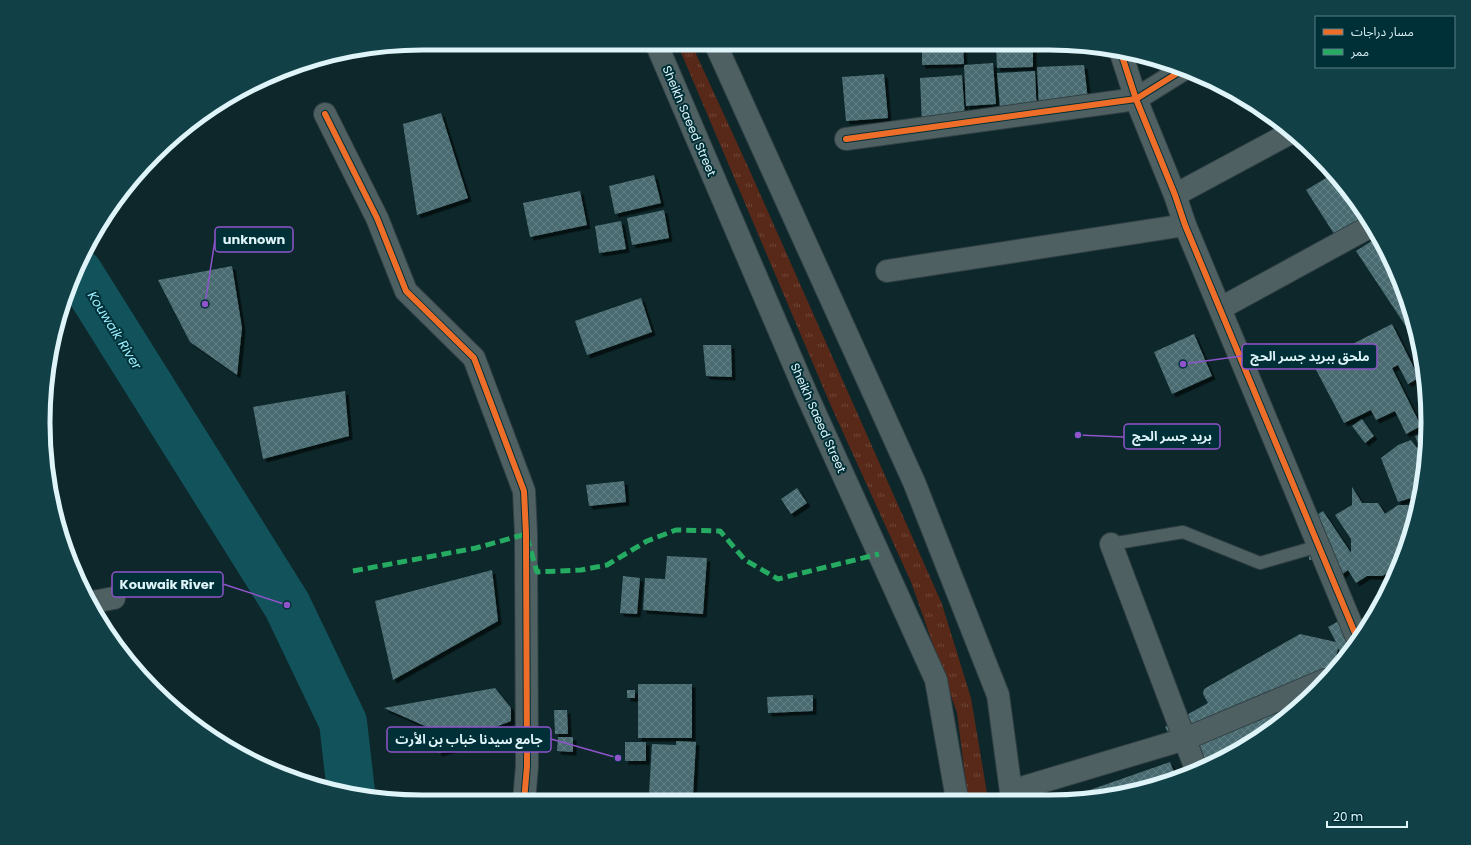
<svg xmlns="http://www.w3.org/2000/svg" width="1471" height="845" viewBox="0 0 1471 845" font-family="Poppins,'Noto Sans Arabic',sans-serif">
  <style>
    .grass { fill: url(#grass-tufts) }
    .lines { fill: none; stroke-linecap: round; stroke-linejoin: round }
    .river { stroke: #12525b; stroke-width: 48 }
    .building { fill: url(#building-cross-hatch); filter: url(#shadow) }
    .service-casing { stroke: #314145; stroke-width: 14 }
    .minor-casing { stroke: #314145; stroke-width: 24 }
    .secondary-casing { stroke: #314145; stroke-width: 24 }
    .service { stroke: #4f6062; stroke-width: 12 }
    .minor { stroke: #4f6062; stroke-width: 22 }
    .secondary { stroke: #4f6062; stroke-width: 22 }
    .quiet { stroke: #26ab63; stroke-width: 5; stroke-dasharray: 10 5; stroke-linecap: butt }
    .cycleway-casing { stroke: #003037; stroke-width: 8 }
    .cycleway { stroke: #ee6e29; stroke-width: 6 }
    .labels { text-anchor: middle; stroke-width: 4; stroke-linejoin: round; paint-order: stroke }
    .street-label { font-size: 12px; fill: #def4f9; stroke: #003037 }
    .water-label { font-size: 13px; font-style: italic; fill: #9cf0ff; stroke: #003037 }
    .rim { fill: none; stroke: #def4f9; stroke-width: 5 }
    .leader { fill: none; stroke: #8f54cb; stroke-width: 1.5 }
    .callout-dot { fill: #8f54cb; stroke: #003037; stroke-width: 1.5 }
    .callout { fill: #003037; stroke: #8f54cb; stroke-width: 1.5 }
    .callout-label { font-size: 13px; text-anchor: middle; font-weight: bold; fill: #def4f9 }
  </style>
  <defs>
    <pattern id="grass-tufts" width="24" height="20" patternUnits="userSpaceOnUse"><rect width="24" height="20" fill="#582818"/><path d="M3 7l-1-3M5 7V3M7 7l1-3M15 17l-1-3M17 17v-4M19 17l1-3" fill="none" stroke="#70483a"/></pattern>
    <pattern id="building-cross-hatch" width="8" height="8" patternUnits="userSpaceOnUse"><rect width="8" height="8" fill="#486b70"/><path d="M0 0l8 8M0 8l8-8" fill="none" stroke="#628185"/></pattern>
    <filter id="shadow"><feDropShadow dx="3.5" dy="3.5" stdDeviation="0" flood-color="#0009"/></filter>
  </defs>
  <rect width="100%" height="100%" fill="#0d272a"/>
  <polygon class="grass" points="677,43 691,43 749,169 942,604 971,698 988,799 968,799 957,713 911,582 831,406"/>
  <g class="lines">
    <polyline class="river" points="79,273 287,605 343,722 351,792"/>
  </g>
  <g class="building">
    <polygon points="922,44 963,44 964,64 922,65"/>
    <polygon points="970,44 988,44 988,47 970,48"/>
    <polygon points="996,44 1033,44 1033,67 997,68"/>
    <polygon points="993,63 996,104 966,106 964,65"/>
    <polygon points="1084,65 1088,100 1039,108 1037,67"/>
    <polygon points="1035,71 1037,116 1001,119 997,73"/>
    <polygon points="884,74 888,118 846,121 842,77"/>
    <polygon points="962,75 965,119 922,125 920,78"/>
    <polygon points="441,113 468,198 417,215 403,124"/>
    <polygon points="1333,174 1350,192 1368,221 1338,240 1306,190"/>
    <polygon points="654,175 661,203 615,214 609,186"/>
    <polygon points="580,191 587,225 530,237 523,203"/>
    <polygon points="664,210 669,238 632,245 627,218"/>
    <polygon points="621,221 626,249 599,253 595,226"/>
    <polygon points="1378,237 1389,255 1415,325 1416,331 1411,334 1356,251"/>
    <polygon points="232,266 242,328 237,375 190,342 158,280"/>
    <polygon points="641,298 652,332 587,355 575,321"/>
    <polygon points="1392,324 1419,378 1408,384 1398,365 1392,368 1421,426 1406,434 1395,411 1376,420 1371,410 1344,423 1313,364"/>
    <polygon points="1194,334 1212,376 1172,394 1154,352"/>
    <polygon points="703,345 731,345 732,377 706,376"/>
    <polygon points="345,391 349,436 263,459 253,407"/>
    <polygon points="1362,419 1374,436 1365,443 1352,426"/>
    <polygon points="1426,432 1425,472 1420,495 1398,502 1381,458 1398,445 1411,440 1423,456 1415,436"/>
    <polygon points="624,481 626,502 589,506 586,485"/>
    <polygon points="1352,487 1362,503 1378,503 1385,514 1398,505 1414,505 1414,520 1408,545 1395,574 1386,574 1382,576 1367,576 1356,583 1348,570 1340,576 1319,575 1319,560 1309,560 1309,542 1299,526 1323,511 1351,553 1351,539 1335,515 1352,505"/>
    <polygon points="797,488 807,503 791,514 781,499"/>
    <polygon points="667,556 707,558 703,614 643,610 645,578 665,579"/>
    <polygon points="492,570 498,621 393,680 375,601"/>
    <polygon points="623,576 640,578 637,614 620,613"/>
    <polygon points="1351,614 1361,633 1343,657 1338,648 1333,670 1317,691 1259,738 1234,751 1232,748 1190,772 1165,727 1208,703 1203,694 1204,689 1300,634 1336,642 1328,627"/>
    <rect x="638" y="684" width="54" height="54"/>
    <polygon points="495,688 511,708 511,721 487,730 482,742 438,753 434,730 384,708"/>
    <rect x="627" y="690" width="8" height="8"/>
    <polygon points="813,695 813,711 768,713 767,697"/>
    <polygon points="554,710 567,710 568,734 555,734"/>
    <polygon points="558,737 573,737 573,752 557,751"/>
    <polygon points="676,741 696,742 693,795 649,793 652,744 676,745"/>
    <rect x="625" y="742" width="21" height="19"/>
    <polygon points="1170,762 1177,779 1171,782 1098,799 1064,799"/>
  </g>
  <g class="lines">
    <defs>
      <polyline id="service" points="1111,544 1183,532 1260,563 1319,546"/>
      <g id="minor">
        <polyline points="1121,53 1136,99 1175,195 1185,225 1357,638"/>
        <polyline points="325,114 377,218 406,291 474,358 524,491 526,534 527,766 524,801"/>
        <polyline points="846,139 1136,99 1184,69"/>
        <polyline points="1175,195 1292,132"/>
        <polyline points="887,271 1185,225"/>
        <polyline points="1221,308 1371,226"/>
        <polyline points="1111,544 1196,769"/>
        <polyline points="93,602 114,598"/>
        <polyline points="1011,791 1185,739 1325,680"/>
      </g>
      <g id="secondary">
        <polyline points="656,43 806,393 936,680 957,799"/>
        <polyline points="715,43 914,482 998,695 1012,799"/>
      </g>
    </defs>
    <use href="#service" class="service-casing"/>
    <use href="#minor" class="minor-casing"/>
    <use href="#secondary" class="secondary-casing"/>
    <use href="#service" class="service"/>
    <use href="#minor" class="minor"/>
    <use href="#secondary" class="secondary"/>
    <polyline class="quiet" points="353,571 476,548 526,534 537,572 581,570 607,565 647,541 676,530 720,531 745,560 778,579 879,554"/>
    <defs>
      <g id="cycleway">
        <polyline points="1121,53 1136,99 1175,195 1185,225 1357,638"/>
        <polyline points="325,114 377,218 406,291 474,358 524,491 526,534 527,766 524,801"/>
        <polyline points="846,139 1136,99 1184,69"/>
      </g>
    </defs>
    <use href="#cycleway" class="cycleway-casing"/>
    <use href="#cycleway" class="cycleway"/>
  </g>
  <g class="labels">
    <g class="street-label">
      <text transform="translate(689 121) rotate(67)" y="4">Sheikh Saeed Street</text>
      <text transform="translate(818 418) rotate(66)" y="4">Sheikh Saeed Street</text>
    </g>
    <g class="water-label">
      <text transform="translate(115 330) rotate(58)" y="5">Kouwaik River</text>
    </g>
  </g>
  <path d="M0 0H1471V845H0ZM422 50H1049A372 372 0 0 1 1421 422V423A372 372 0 0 1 1049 795H422A372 372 0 0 1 50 423V422A372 372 0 0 1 422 50Z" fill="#124047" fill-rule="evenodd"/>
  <path class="rim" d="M422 50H1049A372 372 0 0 1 1421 422V423A372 372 0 0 1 1049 795H422A372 372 0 0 1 50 423V422A372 372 0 0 1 422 50Z"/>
  <path class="leader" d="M205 304L215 240M1183 364L1242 356M1078 435L1124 437M287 605L223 584M618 758L551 739"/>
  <g class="callout-dot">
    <circle cx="205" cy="304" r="4"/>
    <circle cx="1183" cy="364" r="4"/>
    <circle cx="1078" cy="435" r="4"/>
    <circle cx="287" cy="605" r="4"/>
    <circle cx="618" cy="758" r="4"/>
  </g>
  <g class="callout">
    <rect x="215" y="227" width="78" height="25" rx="4"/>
    <rect x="1242" y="344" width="135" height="25" rx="4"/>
    <rect x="1124" y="424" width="96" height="25" rx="4"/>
    <rect x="112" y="572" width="111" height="25" rx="4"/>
    <rect x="387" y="727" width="164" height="25" rx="4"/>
  </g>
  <g class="callout-label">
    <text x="254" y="244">unknown</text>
    <text x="1310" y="361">ملحق ببريد جسر الحج</text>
    <text x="1172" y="441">بريد جسر الحج</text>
    <text x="167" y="589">Kouwaik River</text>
    <text x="469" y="744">جامع سيدنا خباب بن الأرت</text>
  </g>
  <rect x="1315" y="16" width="140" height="52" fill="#003037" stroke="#597e85"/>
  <rect x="1323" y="29" width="20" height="6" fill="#ee6e29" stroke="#597e85"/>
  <text x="1351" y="36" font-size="12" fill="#def4f9">مسار دراجات</text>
  <rect x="1323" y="49" width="20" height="6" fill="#26ab63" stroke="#597e85"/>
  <text x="1351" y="56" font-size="12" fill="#def4f9">ممر</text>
  <path d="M1327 821v6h80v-6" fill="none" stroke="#def4f9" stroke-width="2"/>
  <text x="1333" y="821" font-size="12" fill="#def4f9" stroke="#003037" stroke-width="3" paint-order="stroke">20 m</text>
</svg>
